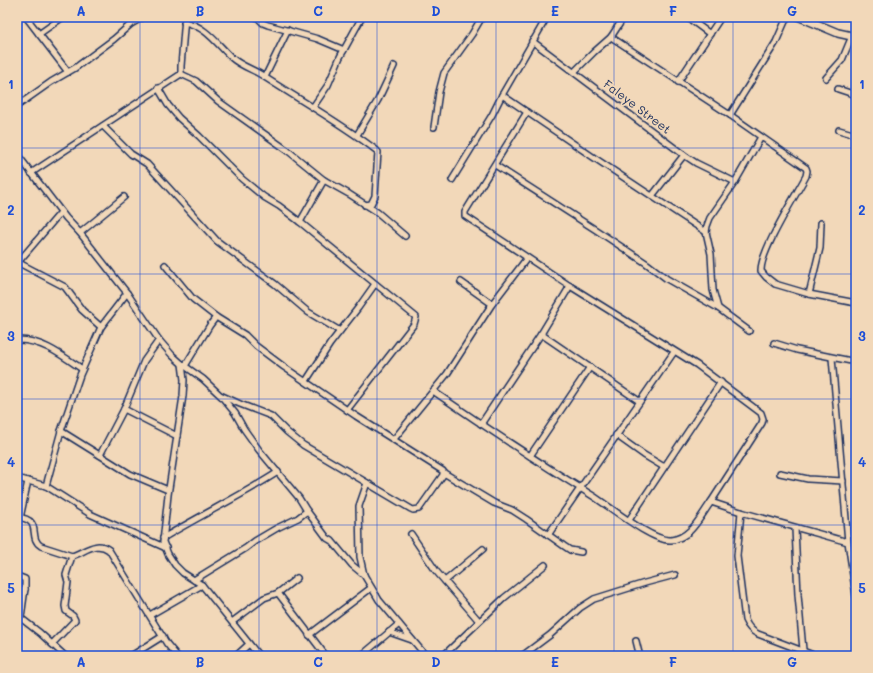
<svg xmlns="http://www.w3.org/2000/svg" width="873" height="673" viewBox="0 0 873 673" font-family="Mali,sans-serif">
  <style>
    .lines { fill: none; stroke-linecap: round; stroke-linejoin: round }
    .street-casing { stroke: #1b2f5e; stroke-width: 8 }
    .secondary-casing { stroke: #1b2f5e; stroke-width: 10 }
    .street { stroke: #f2d8b9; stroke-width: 5 }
    .secondary { stroke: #f2d8b9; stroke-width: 7 }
    .grid { fill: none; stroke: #1d4ed8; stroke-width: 1; stroke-opacity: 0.55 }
    .labels { text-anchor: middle; stroke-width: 3.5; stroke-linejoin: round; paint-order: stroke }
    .street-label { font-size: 12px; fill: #1b2f5e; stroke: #f2d8b9 }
    .neatline { fill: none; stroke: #1d4ed8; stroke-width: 1.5 }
    .grid-label { font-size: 13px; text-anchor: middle; font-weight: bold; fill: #1d4ed8 }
  </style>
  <rect width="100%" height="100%" fill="#f2d8b9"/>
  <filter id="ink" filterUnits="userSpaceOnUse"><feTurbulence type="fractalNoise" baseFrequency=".025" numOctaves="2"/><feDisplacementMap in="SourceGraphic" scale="8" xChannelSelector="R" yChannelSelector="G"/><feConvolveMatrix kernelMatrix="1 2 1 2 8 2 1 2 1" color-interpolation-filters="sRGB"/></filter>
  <g filter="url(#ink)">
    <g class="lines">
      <defs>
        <g id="street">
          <polyline points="26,17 68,72"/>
          <polyline points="257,17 263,23 268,25 318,39 344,50"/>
          <polyline points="687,17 710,34"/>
          <path d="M184,22C206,26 217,44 232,58C242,67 256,70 266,78C303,102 341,123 376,150L378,152L375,196L371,204L365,205"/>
          <polyline points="39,34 63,17"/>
          <path d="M611,37L730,115L806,168L807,171L806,176C796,195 760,252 761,271L766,277L775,284L809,294L856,303"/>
          <polyline points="532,41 684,155 696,163 735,182"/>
          <polyline points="574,72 594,52 611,37 624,17"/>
          <polyline points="181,74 196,81 218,101 287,150 324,180 349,194 377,212 405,236"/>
          <polyline points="265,77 288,30"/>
          <polyline points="826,78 842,60 852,36"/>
          <polyline points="678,82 721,17"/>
          <polyline points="158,88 168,105 179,118 199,136 242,179 264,197 279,206 300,222 416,317 414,324 347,410"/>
          <polyline points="838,89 856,95"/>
          <polyline points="502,95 593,157 706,232"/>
          <polyline points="17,106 51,82 75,68 114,39 131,24 143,17"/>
          <polyline points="313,107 328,85 340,57 362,17"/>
          <polyline points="527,112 465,212 465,216 570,286 697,365 761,413 763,419 762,423 711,502 741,512 848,542"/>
          <polyline points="730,115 776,42 787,17"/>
          <polyline points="103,126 131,154 147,164 217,241 275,284 308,312 340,331"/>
          <polyline points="434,127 439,92 444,73 472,34 482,17"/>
          <polyline points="839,130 856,135"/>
          <polyline points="357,135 378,100 394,66"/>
          <polyline points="17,154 66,218 80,233 127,293 159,340 172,355 182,364 203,379 220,395 240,404 271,416 287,432 303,445 411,509 413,510 419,509 443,475 443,471 356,416 284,367 256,346 245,335 216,317 193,299 165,265"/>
          <polyline points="495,165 596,230 646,263 667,279 718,308"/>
          <polyline points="31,173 181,74 181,66 185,17"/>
          <polyline points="452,180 492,115 502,95 547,17"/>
          <polyline points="652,196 684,155"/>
          <polyline points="61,212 20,260 19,263 65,287 82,310 101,327"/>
          <polyline points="300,222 324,180"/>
          <polyline points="80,233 124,197"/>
          <polyline points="461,282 492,304"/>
          <polyline points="809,294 820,248 821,223"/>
          <polyline points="749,331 718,308 713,290 711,254 706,232 707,226 710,218 735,182 761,137"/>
          <polyline points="541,334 639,401"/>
          <path d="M17,340C41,339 63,356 82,369"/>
          <polyline points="774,343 797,350 856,362"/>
          <polyline points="832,358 848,542 856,596"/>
          <polyline points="182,364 184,380 183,396 168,495 163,542 168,554 175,565 183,573 202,585 259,656"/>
          <polyline points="185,366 210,325 216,317"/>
          <polyline points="306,381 330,344 358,308 375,284"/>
          <path d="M433,391C485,427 538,462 593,496C609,506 653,542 671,540C691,538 700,517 711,502"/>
          <polyline points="222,397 235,413 244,429 259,450 299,498 307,511 327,538 332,541 352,565 364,575"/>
          <polyline points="124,409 177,436"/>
          <polyline points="481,424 541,334 570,286"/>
          <polyline points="61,431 130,474 168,490"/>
          <polyline points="616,435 644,455 664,467"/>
          <polyline points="394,439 447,374 492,304 527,258"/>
          <polyline points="100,455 124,409 144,361 159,340"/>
          <polyline points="530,456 590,367"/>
          <polyline points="444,473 494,503 512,510 526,519 564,546 570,550 581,552"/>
          <polyline points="780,473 808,479 843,481"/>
          <polyline points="17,478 46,486 90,514 166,548"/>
          <polyline points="367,483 359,506 360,557 364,575 379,600 426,656"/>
          <polyline points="46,486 61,431 80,375 101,327 127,293"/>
          <path d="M741,512L737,556L745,620C748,627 751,631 758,634L816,656"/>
          <path d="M17,517C44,520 27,537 41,546L72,556C85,552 96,540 109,550L167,644L177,656"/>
          <polyline points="20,518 28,481"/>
          <polyline points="629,520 721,382"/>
          <polyline points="795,528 798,595 803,650"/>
          <polyline points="411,534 436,571 479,621"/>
          <polyline points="548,535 674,352"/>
          <path d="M163,538C201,515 241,496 278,472"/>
          <polyline points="17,576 25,579 25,589 21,617 22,619 40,633 65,656"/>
          <polyline points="194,580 246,548 255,541 277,528 298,518 307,511"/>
          <polyline points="445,581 483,549"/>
          <polyline points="278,593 326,656"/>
          <polyline points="17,594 25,589"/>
          <polyline points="17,606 22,608"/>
          <polyline points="150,615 202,585"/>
          <polyline points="232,622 264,598 278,593 297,578"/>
          <polyline points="389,632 412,640"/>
          <polyline points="309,635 371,588"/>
          <polyline points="636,641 639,653 637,656"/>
          <polyline points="52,644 75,620 73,616 66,611 65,606 68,582 66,575 72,556"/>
          <polyline points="131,656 163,636"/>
          <polyline points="236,656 249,644"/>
          <polyline points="361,656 399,624"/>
          <polyline points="443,656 504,598 545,565"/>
          <polyline points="522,656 550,635 580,608 594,599 645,583 675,575"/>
        </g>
        <polyline id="secondary" points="800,17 838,33 856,37"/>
      </defs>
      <use href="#street" class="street-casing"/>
      <use href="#secondary" class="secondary-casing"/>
      <use href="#street" class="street"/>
      <use href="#secondary" class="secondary"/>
    </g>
  </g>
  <path class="grid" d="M140,17V656M259,17V656M377,17V656M496,17V656M614,17V656M733,17V656M17,148H856M17,274H856M17,399H856M17,525H856"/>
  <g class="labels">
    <g class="street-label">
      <text transform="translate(637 107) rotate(37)" y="4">Faleye Street</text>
    </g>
  </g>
  <rect width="873" height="673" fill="none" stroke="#f2d8b9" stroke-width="44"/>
  <rect x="22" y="22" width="829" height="629" class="neatline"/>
  <g class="grid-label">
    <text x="81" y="16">A</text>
    <text x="200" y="16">B</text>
    <text x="318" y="16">C</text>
    <text x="436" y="16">D</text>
    <text x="555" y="16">E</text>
    <text x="673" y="16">F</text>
    <text x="792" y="16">G</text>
    <text x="11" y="89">1</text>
    <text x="862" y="89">1</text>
    <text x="11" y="215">2</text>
    <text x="862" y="215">2</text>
    <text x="11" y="341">3</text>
    <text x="862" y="341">3</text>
    <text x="11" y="467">4</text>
    <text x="862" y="467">4</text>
    <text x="11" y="593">5</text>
    <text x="862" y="593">5</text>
    <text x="81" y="667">A</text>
    <text x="200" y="667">B</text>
    <text x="318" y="667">C</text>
    <text x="436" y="667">D</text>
    <text x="555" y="667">E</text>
    <text x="673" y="667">F</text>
    <text x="792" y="667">G</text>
  </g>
</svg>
